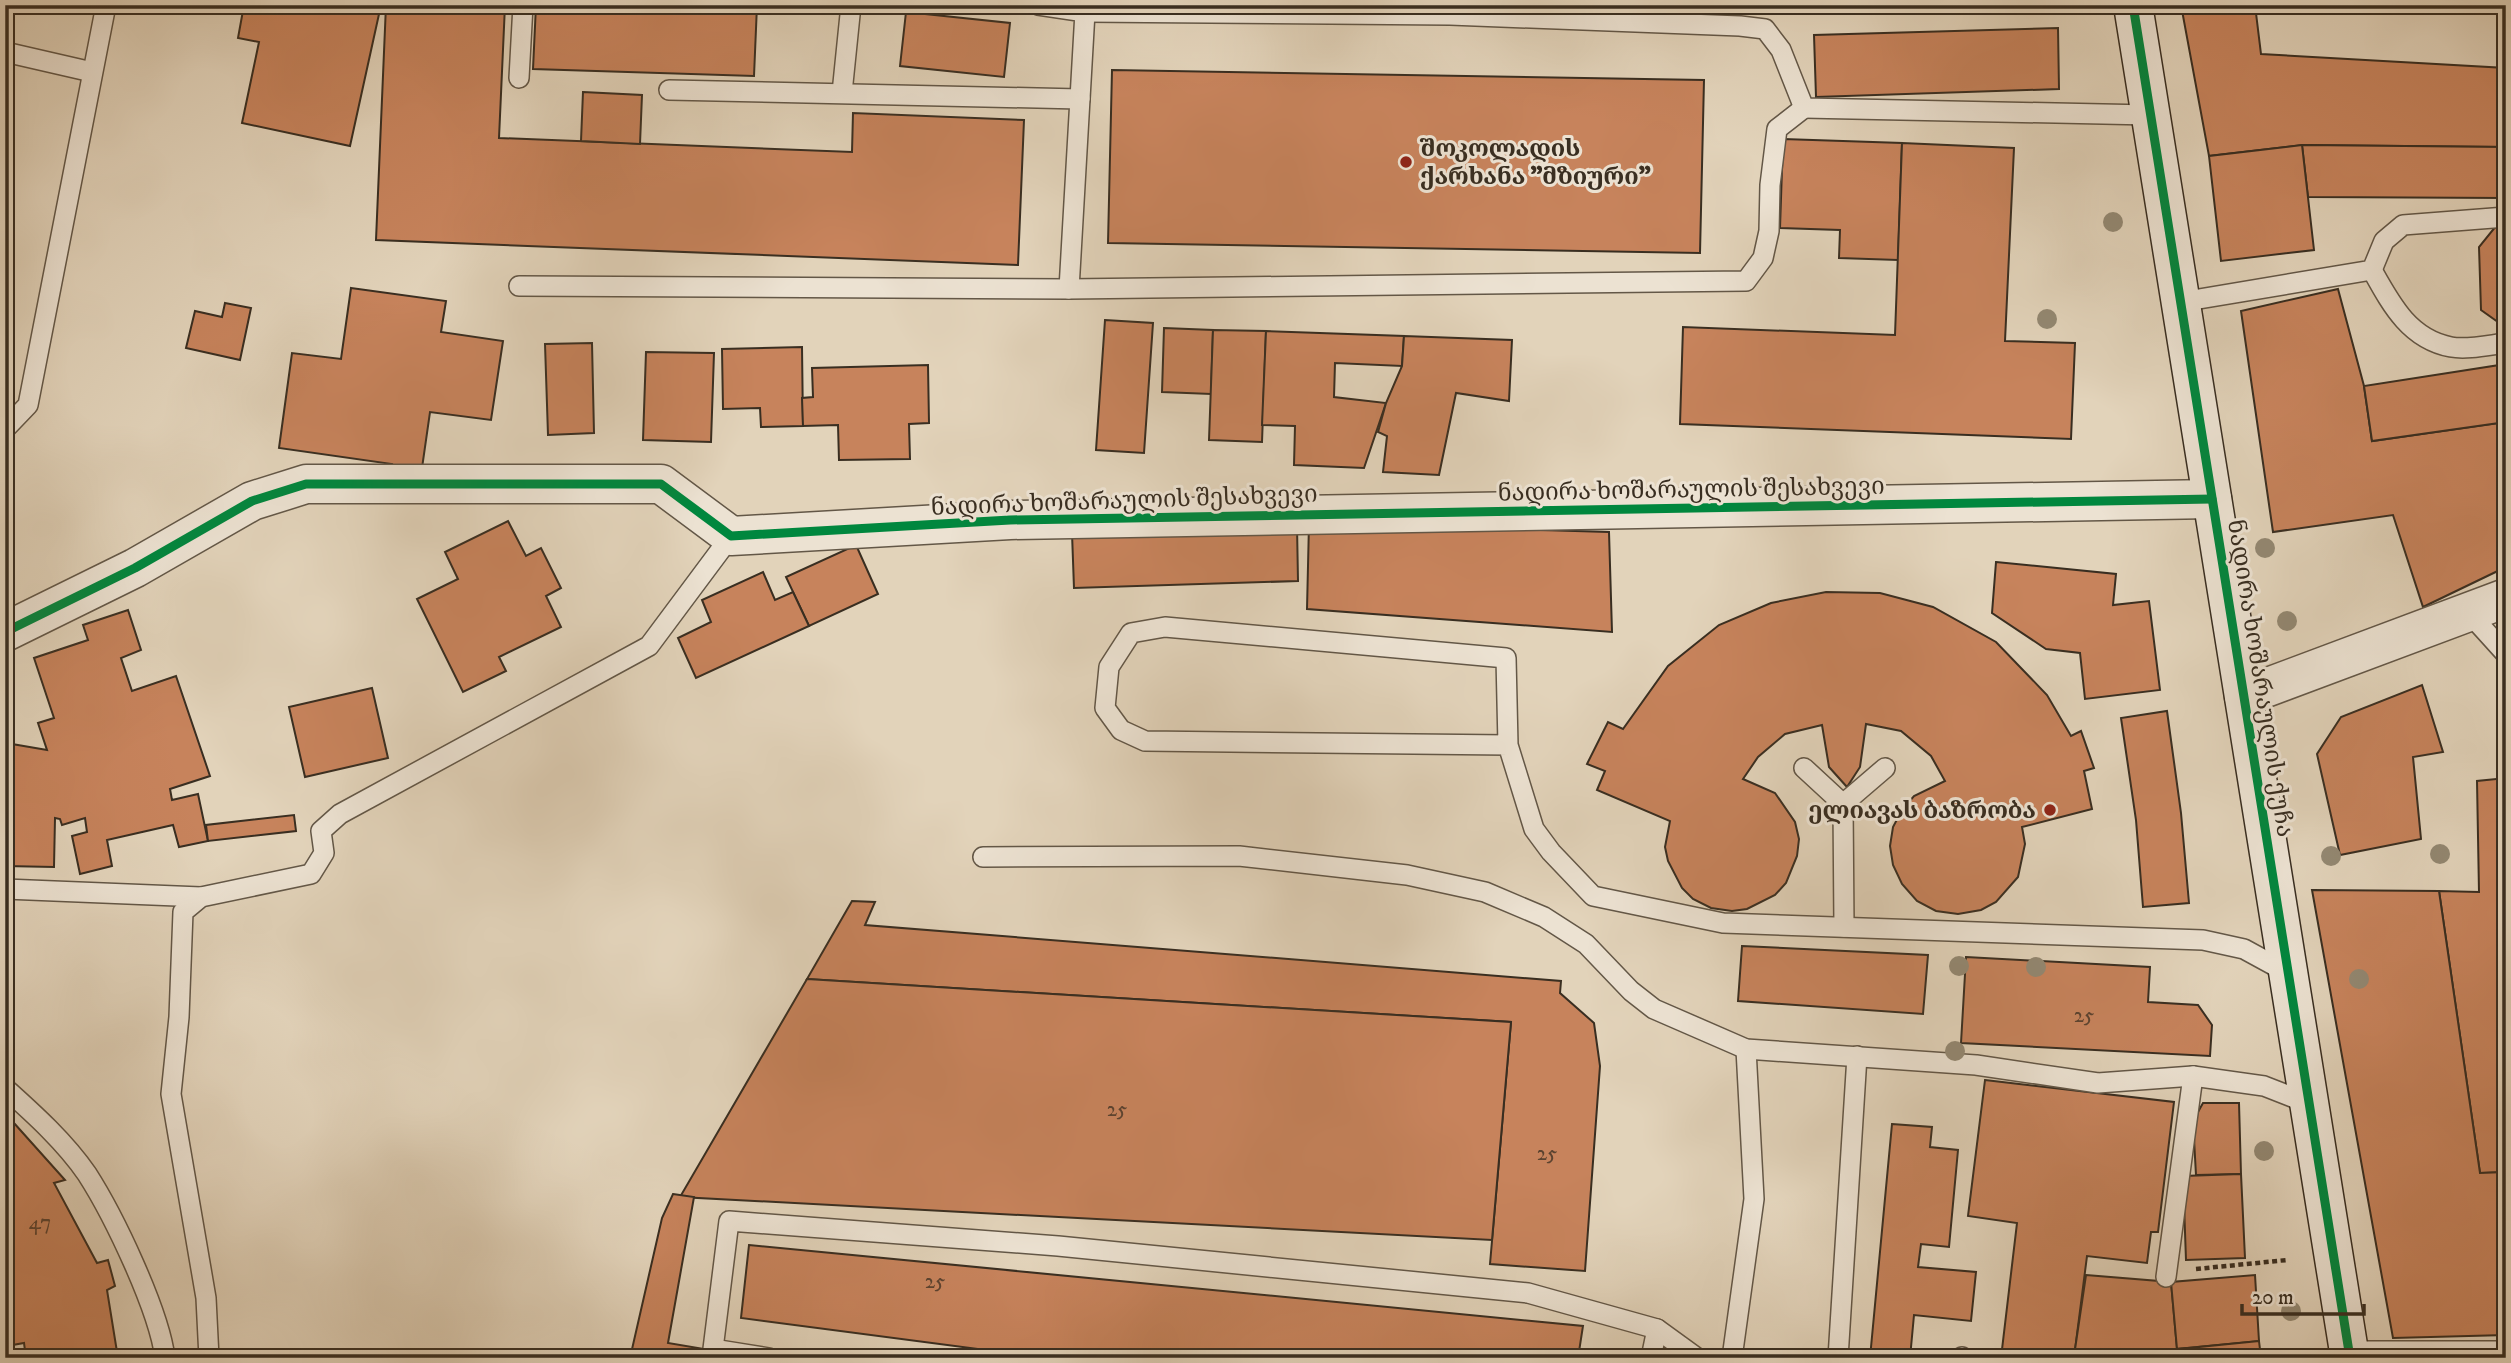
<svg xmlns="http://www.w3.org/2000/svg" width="2511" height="1363" viewBox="0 0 2511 1363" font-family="'IM FELL DW Pica','Noto Serif Georgian',serif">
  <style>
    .building { fill: #c7835c; stroke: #392e21; stroke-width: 2 }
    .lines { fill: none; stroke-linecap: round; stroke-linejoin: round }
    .lane-casing { stroke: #635747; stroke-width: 22 }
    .street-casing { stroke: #635747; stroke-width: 41 }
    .secondary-casing { stroke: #392e21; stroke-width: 41 }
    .path { stroke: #392e21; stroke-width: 4.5; stroke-dasharray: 5 3.5; stroke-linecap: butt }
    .lane { stroke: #ece2d2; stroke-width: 19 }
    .street { stroke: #ece2d2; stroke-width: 38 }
    .secondary { stroke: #ece2d2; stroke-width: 38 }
    .cycleway-casing { stroke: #ece2d2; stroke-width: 13 }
    .cycleway { stroke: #00873e; stroke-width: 9 }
    .tree { fill: #938872 }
    .poi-dot { fill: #8f2418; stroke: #ece2d2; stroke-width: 2.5 }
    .labels { text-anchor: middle; stroke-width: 6; stroke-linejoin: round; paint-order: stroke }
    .number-label { font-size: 21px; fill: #5c4330 }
    .poi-label { font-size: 24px; font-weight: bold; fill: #392e21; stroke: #ece2d2; text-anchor: start }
    .street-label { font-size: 24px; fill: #392e21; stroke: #ece2d2 }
  </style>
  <rect width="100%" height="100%" fill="#e2d3ba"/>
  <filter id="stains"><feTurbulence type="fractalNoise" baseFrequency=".00286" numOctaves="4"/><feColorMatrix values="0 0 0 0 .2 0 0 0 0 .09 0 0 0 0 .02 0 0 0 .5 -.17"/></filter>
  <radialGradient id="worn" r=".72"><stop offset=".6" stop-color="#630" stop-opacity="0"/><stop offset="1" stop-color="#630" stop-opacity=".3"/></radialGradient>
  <g class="building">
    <polygon points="244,5 381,5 350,146 242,123 259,42 238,38"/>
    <polygon points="386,5 505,5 499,138 852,152 853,113 1024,120 1018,265 376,240"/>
    <polygon points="536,5 757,5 754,76 533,69"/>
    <polygon points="1563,5 1747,5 1747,10"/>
    <polygon points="2181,5 2255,5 2261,54 2506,68 2506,147 2302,145 2209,156"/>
    <polygon points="906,12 1010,23 1004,77 900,66"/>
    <polygon points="2058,28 2059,89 1816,97 1814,35"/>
    <polygon points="1112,70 1704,80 1700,253 1108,243"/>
    <polygon points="583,92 642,95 640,144 581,141"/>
    <polygon points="1783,139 1902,143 1898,260 1839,258 1840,230 1780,228"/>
    <polygon points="1902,143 2014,148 2005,341 2075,343 2071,439 1680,424 1683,327 1895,335"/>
    <polygon points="2302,145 2506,147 2506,198 2308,197"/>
    <polygon points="2302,145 2314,250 2221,261 2209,156"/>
    <polygon points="2506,225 2506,327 2505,327 2481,310 2479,247 2496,226"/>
    <polygon points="351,288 446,301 441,332 503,341 491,420 430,412 421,475 391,470 392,464 279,448 292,353 341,359"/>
    <polygon points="2338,289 2364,386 2372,441 2506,422 2506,567 2423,607 2393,515 2273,532 2241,311"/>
    <polygon points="225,303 251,308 240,360 186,348 195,311 222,317"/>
    <polygon points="1105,320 1153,323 1144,453 1096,450"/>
    <polygon points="1164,328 1213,330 1211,394 1162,392"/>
    <polygon points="1213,330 1266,331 1262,442 1209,440"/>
    <polygon points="1266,331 1404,336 1402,366 1335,363 1334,397 1386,403 1364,468 1294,465 1295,426 1262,425"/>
    <polygon points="1404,336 1512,340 1509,401 1456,393 1439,475 1383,472 1387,436 1378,432 1386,403 1402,366"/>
    <polygon points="592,343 594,433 548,435 545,344"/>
    <polygon points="802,347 803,426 761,427 760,408 723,409 722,349"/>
    <polygon points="646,352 714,353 711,442 643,440"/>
    <polygon points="2506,364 2506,422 2372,441 2364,386"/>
    <polygon points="928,365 929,423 909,424 910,459 839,460 838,425 803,426 802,398 813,397 812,368"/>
    <polygon points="508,521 526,556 541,548 561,588 546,596 561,627 499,657 506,671 463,692 417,599 458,579 445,552"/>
    <polygon points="1309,523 1609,532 1612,632 1307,609"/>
    <polygon points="1297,526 1298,581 1074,588 1072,533"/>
    <polygon points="856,545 878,594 809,626 786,577"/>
    <polygon points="1996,562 2116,574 2113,605 2149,601 2160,690 2085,699 2080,653 2046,649 1992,613"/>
    <polygon points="763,572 775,600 793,592 809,626 696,678 678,638 711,622 702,600"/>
    <polygon points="1826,592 1880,593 1933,607 1996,642 2047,695 2071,736 2081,731 2094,768 2084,771 2092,809 2022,827 2025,844 2018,877 1996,902 1981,910 1958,914 1936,911 1917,901 1902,884 1893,865 1890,846 1893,827 1902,810 1914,796 1945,781 1931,756 1901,731 1866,724 1860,767 1847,787 1829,767 1822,725 1785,734 1758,757 1743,779 1775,793 1795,822 1799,839 1797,856 1786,883 1775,895 1747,909 1732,911 1711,908 1693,899 1682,888 1668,861 1665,847 1670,821 1597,790 1605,771 1587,764 1608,722 1623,729 1668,666 1719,625 1771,603"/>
    <polygon points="128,610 141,650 121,658 132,691 176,676 210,776 170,789 172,800 198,794 208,841 179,847 173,825 107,840 112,866 80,874 72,836 87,832 85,818 62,825 60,819 55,818 54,867 5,866 6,743 47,750 38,723 54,718 34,658 88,640 83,625"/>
    <polygon points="2422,685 2443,752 2413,757 2421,839 2340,855 2317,754 2341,717"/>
    <polygon points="372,688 388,758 305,777 289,707"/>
    <polygon points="2167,711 2181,813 2189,903 2143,907 2136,820 2121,718"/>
    <polygon points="2506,778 2506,1172 2480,1173 2439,891 2479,892 2477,781"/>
    <polygon points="294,815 296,831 208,841 206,825"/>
    <polygon points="2312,890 2439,891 2480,1173 2506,1172 2506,1335 2393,1338"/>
    <polygon points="852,901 875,902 865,925 1561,981 1560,993 1594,1023 1600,1066 1585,1271 1490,1264 1511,1022 807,979"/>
    <polygon points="1742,946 1928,955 1923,1014 1738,1001"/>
    <polygon points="1966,957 2150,967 2148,1002 2198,1005 2212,1025 2210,1056 1961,1043"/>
    <polygon points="807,979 1511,1022 1492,1240 680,1197"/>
    <polygon points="1985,1080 2174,1102 2158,1232 2151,1232 2147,1263 2087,1256 2074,1358 2001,1358 2017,1223 1968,1216"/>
    <polygon points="2203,1103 2239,1103 2241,1174 2196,1175 2193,1121"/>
    <polygon points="5,1113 65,1180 54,1183 97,1263 108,1260 115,1286 107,1290 118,1358 26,1358 24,1343 7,1346 5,1318 13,1315 5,1294"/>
    <polygon points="1892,1124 1932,1127 1930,1147 1958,1150 1949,1247 1921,1244 1918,1267 1976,1272 1971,1321 1914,1315 1910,1358 1870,1358"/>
    <polygon points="2241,1174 2245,1258 2186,1260 2183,1176"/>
    <polygon points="673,1194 694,1197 668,1343 757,1358 630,1358 662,1218"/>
    <polygon points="749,1245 1583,1326 1578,1358 1046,1358 741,1318"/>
    <polygon points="2086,1275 2171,1282 2177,1349 2074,1356"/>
    <polygon points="2255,1275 2259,1341 2177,1349 2171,1282"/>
    <polygon points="2259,1341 2261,1358 2200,1358 2199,1347"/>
    <polygon points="2199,1347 2200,1358 2139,1358 2138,1352"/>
  </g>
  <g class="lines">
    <defs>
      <g id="lane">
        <polyline points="1038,5 1085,12 1069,289"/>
        <polyline points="1085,12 1450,15 1740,26 1765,29 1781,50 1804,108 2150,115"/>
        <polyline points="5,52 92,72"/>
        <polyline points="519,78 523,5"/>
        <polyline points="669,90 1080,99"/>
        <polyline points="842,93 851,5"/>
        <path d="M2372,270C2391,304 2409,339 2451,347C2467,350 2489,345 2506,343"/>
        <polyline points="519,286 1069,289 1746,281 1763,258 1769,231 1770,185 1777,129 1804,108"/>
        <polyline points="2181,302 2372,270 2384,241 2403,225 2506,217"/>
        <polyline points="5,429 28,405 106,5"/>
        <polyline points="2468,612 2506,654"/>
        <polyline points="1508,745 1145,741 1121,730 1105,708 1109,667 1131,633 1165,627 1506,658 1508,745 1534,829 1551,852 1593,896 1723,923 2203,940 2244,949 2288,973"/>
        <polyline points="1804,768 1843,804 1844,927"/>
        <polyline points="1843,804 1885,768"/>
        <polyline points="983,857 1239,856 1407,875 1485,892 1544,917 1586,944 1631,991 1654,1009 1746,1049 1976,1065 2098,1083 2193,1076 2264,1086 2310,1104"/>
        <polyline points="5,889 201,897"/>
        <path d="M5,1088C34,1114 65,1142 87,1174C114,1216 159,1310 165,1358"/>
        <polyline points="2166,1277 2193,1076"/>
        <polyline points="2349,1351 2506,1351"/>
        <polyline points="209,1358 206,1298 171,1094 179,1017 183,912 201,897 311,874 324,853 321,831 340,814 649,646 731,536"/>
        <polyline points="769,1358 713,1349 729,1221 1058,1246 1528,1293 1657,1329 1697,1358"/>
        <polyline points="1651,1358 1657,1329"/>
        <polyline points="1732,1358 1754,1199 1746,1049"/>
        <polyline points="1838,1358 1857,1056"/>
        <polyline points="1962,1358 1962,1357"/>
      </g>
      <g id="street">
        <polyline points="5,632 135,568 252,501 306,484 661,484 731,536 1010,520 2212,499"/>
        <polyline points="2244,696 2506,598"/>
      </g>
      <polyline id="secondary" points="2133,5 2350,1358"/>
    </defs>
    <use href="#lane" class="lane-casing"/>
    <use href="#street" class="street-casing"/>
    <use href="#secondary" class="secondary-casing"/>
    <polyline class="path" points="2196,1269 2287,1260"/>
    <use href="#lane" class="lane"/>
    <use href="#street" class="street"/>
    <use href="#secondary" class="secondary"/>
    <defs>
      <g id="cycleway">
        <polyline points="2133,5 2350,1358"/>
        <polyline points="5,632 135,568 252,501 306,484 661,484 731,536 1010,520 2212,499"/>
      </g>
    </defs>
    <use href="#cycleway" class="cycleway-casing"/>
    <use href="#cycleway" class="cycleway"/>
  </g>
  <g class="tree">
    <circle cx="2113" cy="222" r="10"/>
    <circle cx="2047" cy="319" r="10"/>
    <circle cx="2265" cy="548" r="10"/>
    <circle cx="2287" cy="621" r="10"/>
    <circle cx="2440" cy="854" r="10"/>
    <circle cx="2331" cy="856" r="10"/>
    <circle cx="1959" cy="966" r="10"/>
    <circle cx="2036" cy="967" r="10"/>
    <circle cx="2359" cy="979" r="10"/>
    <circle cx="1955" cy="1051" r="10"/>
    <circle cx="2264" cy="1151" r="10"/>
    <circle cx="2291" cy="1311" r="10"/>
  </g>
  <g class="poi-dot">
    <circle cx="1406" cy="162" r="7"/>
    <circle cx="2050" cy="810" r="7"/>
  </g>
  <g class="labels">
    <g class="number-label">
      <text x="2084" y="1022">25</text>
      <text x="1117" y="1116">25</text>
      <text x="1547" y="1160">25</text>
      <text x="40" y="1229">47</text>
      <text x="935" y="1288">25</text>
    </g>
    <g class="poi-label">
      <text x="1420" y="156">შოკოლადის<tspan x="1420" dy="28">ქარხანა "მზიური"</tspan></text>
      <text x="2036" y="818" text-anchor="end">ელიავას ბაზრობა</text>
    </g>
    <g class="street-label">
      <text transform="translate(1691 489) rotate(-1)" y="8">ნადირა ხოშარაულის შესახვევი</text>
      <text transform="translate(1124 500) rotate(-2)" y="8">ნადირა ხოშარაულის შესახვევი</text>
      <text transform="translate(2261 678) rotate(81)" y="8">ნადირა ხოშარაულის ქუჩა</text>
    </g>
  </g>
  <rect width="2511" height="1363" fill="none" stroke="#e2d3ba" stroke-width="28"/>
  <rect x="7" y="7" width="2497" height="1349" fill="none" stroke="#392e21" stroke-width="3.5"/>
  <rect x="14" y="14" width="2483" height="1335" fill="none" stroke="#392e21" stroke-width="2"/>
  <path d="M2242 1304v10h122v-10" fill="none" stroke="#392e21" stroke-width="3.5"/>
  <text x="2252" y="1304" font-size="21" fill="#392e21" stroke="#ece2d2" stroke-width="5" paint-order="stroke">20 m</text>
  <rect width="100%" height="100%" filter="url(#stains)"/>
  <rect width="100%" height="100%" fill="url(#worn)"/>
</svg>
